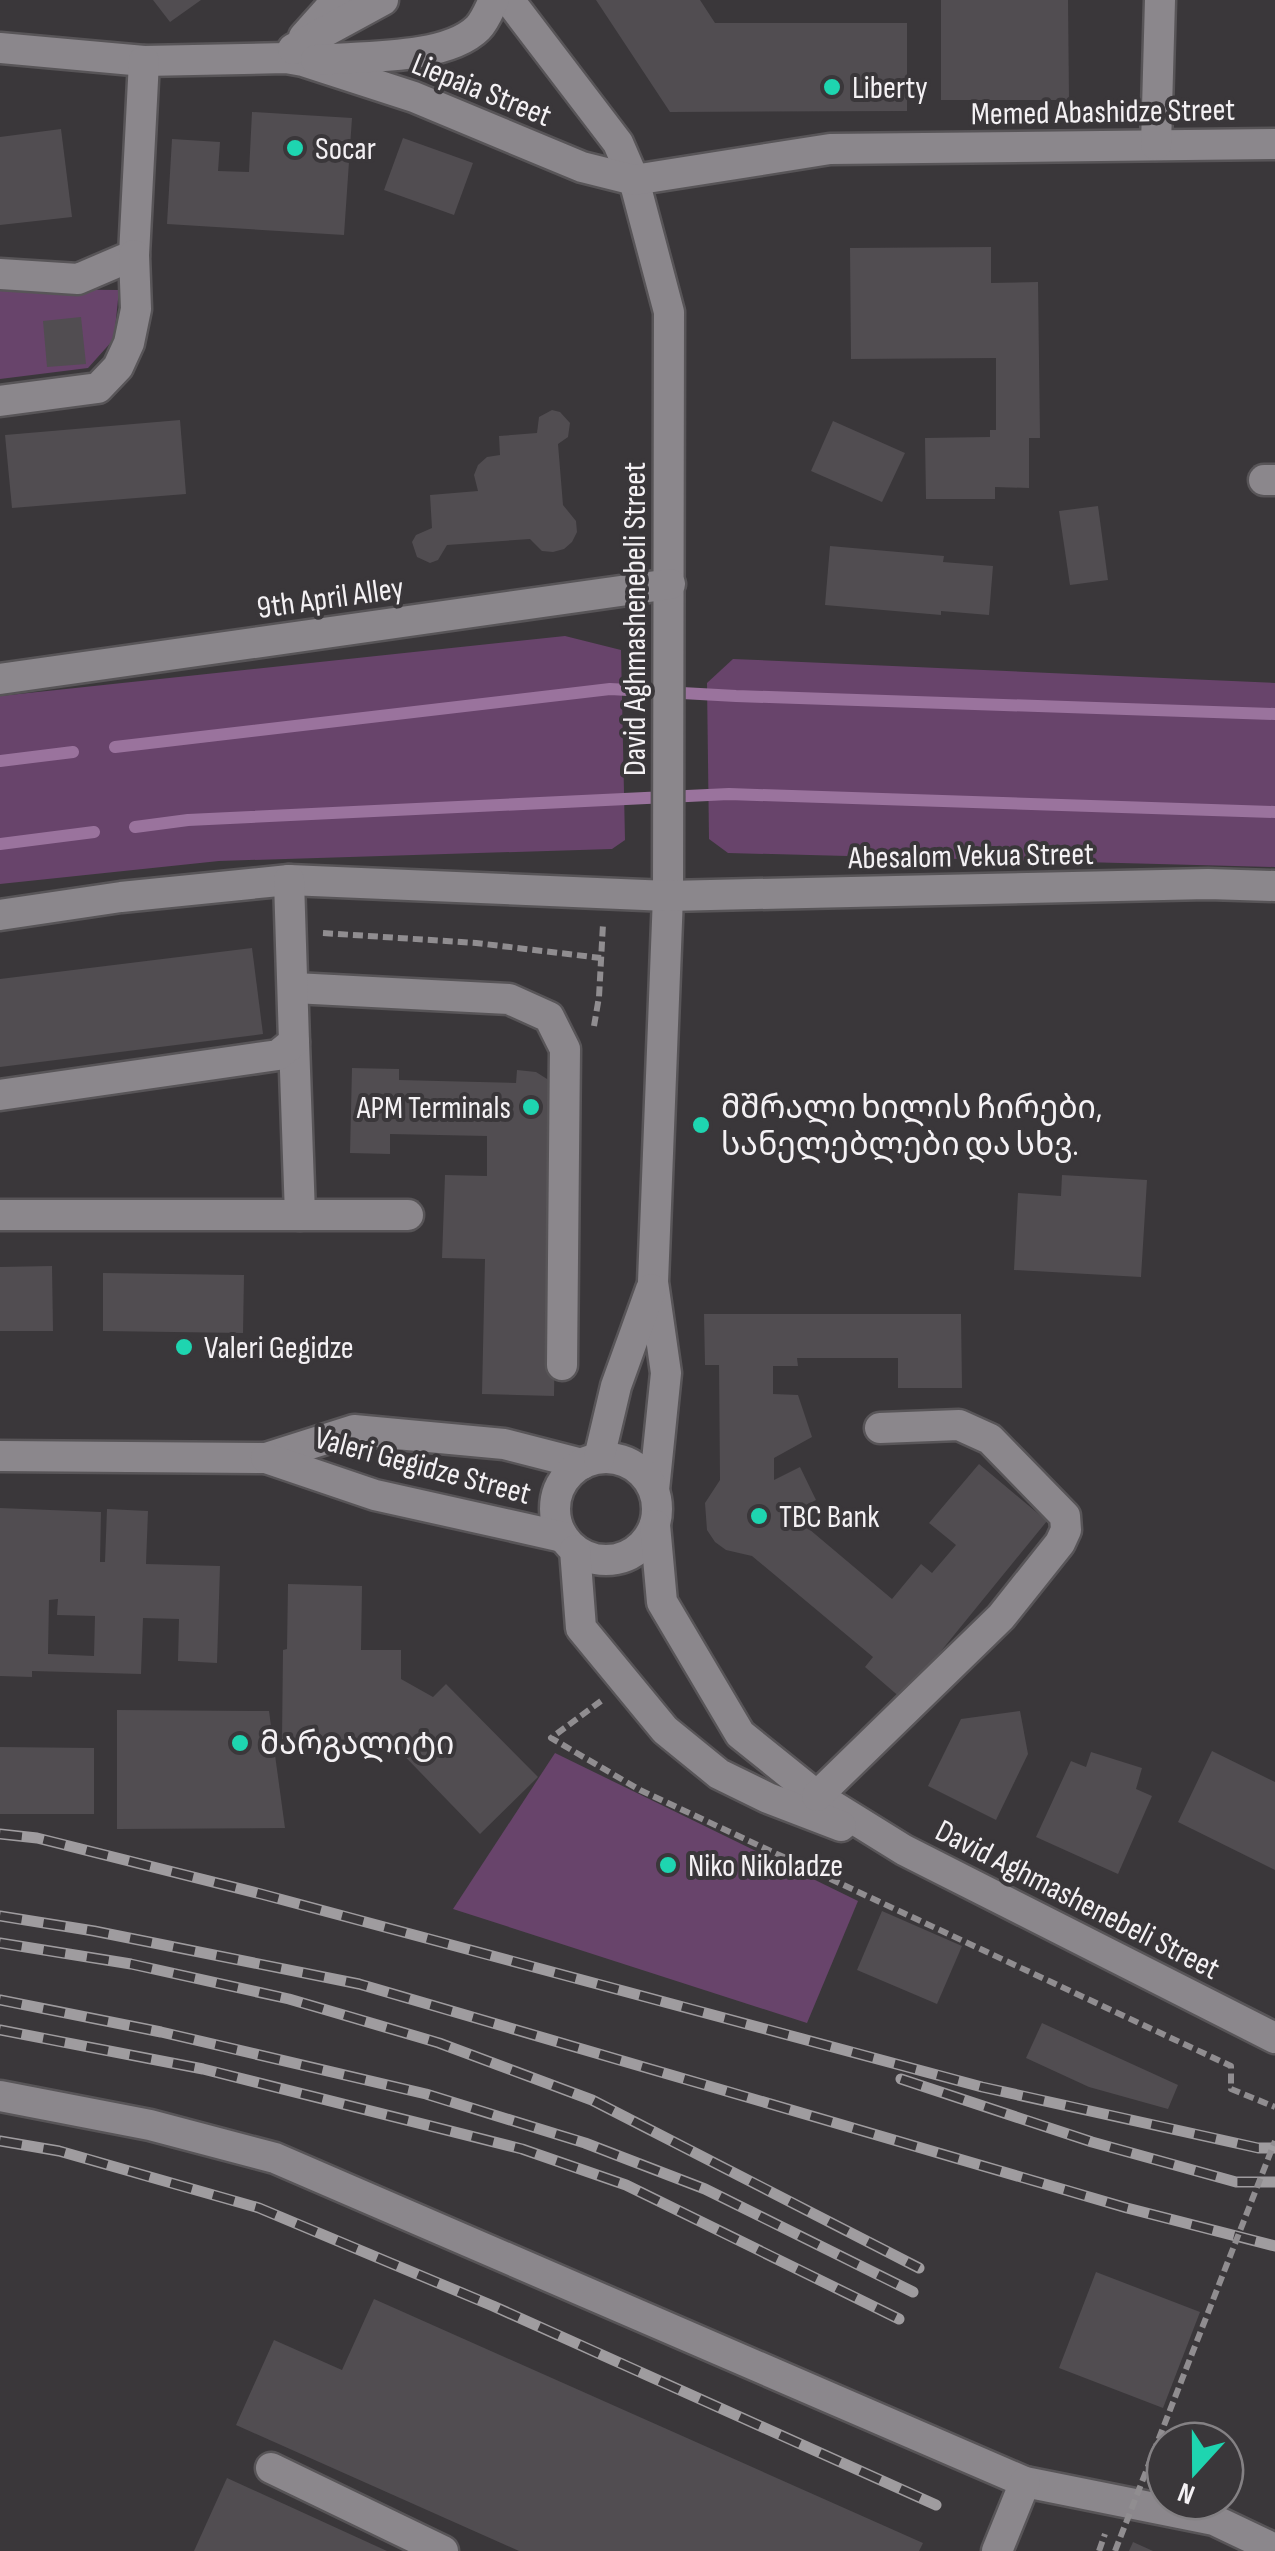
<svg xmlns="http://www.w3.org/2000/svg" width="1275" height="2551" viewBox="0 0 1275 2551" font-family="'Sofia Sans Condensed','Noto Sans Georgian',sans-serif">
  <style>
    .green { fill: #68446b }
    .lines { fill: none; stroke-linecap: round; stroke-linejoin: round }
    .stream { stroke: #9a739d; stroke-width: 12 }
    .building { fill: #514d51; fill-rule: evenodd }
    .minor-casing { stroke: #585558; stroke-width: 35 }
    .path { stroke: #908d90; stroke-width: 6; stroke-dasharray: 10 5; stroke-linecap: butt }
    .minor { stroke: #8b878c; stroke-width: 30 }
    .rail-casing { stroke: #9f9c9f; stroke-width: 11 }
    .rail { stroke: #3a373a; stroke-width: 8; stroke-dasharray: 22; stroke-linecap: butt }
    .path-bridge { stroke: #908d90; stroke-width: 6; stroke-dasharray: 10 5; stroke-linecap: butt }
    .poi-dot { fill: #1ed5b0; stroke: #3a373a; stroke-width: 4 }
    .labels { text-anchor: middle; stroke-width: 8; stroke-linejoin: round; paint-order: stroke }
    .poi-label { font-size: 32px; fill: #f4f1f4; stroke: #3a373a; text-anchor: start }
    .street-label { font-size: 32px; fill: #f4f1f4; stroke: #3a373a }
  </style>
  <rect width="100%" height="100%" fill="#3a373a"/>
  <g class="green">
    <polygon points="0,289 119,290 114,339 88,368 0,379"/>
    <polygon points="565,636 621,650 625,840 612,849 219,861 0,884 0,696"/>
    <polygon points="733,659 1275,683 1275,867 728,853 709,839 707,683"/>
    <polygon points="555,1753 858,1901 807,2023 453,1909"/>
  </g>
  <g class="lines">
    <g class="stream">
      <polyline points="115,747 610,689 736,696 1275,714"/>
      <polyline points="0,761 73,752"/>
      <polyline points="135,827 188,820 729,794 1275,812"/>
      <polyline points="0,844 94,832"/>
    </g>
  </g>
  <g class="building">
    <polygon points="153,0 201,0 170,22"/>
    <polygon points="596,0 700,0 715,23 907,23 907,111 670,112"/>
    <polygon points="941,0 1068,0 1069,100 941,100"/>
    <polygon points="252,112 352,118 344,235 167,224 172,139 220,142 218,171 249,172"/>
    <polygon points="61,129 72,217 0,225 0,137"/>
    <polygon points="403,138 473,163 454,215 384,190"/>
    <polygon points="991,247 991,283 1038,282 1040,438 1029,438 1029,488 995,487 995,499 926,499 925,438 990,437 990,430 996,430 996,358 851,359 850,248"/>
    <polygon points="81,317 86,364 47,367 43,321"/>
    <polygon points="552,410 560,412 570,423 568,437 558,444 563,505 576,521 577,532 572,542 564,549 553,552 542,551 530,539 447,545 438,560 430,563 417,557 412,542 416,535 432,528 430,495 478,491 474,475 478,465 487,457 500,455 499,436 537,433 539,417"/>
    <polygon points="180,420 186,494 12,508 5,435"/>
    <polygon points="833,421 905,453 882,502 811,471"/>
    <polygon points="1098,506 1108,580 1070,585 1059,511"/>
    <polygon points="830,546 944,556 943,562 993,566 989,615 941,611 941,615 825,605"/>
    <polygon points="252,948 263,1034 0,1067 0,979"/>
    <polygon points="352,1068 399,1069 399,1080 516,1083 517,1070 536,1072 555,1084 558,1146 554,1396 482,1394 485,1259 442,1258 445,1175 487,1176 487,1136 390,1134 390,1154 350,1153"/>
    <polygon points="1062,1175 1147,1180 1141,1277 1014,1270 1018,1193 1061,1196"/>
    <polygon points="52,1266 53,1331 0,1331 0,1267"/>
    <polygon points="103,1273 244,1275 243,1333 103,1331"/>
    <polygon points="704,1314 961,1314 962,1388 898,1388 898,1358 797,1358 798,1366 773,1366 773,1394 798,1395 812,1437 774,1458 774,1480 800,1467 816,1500 790,1513 892,1599 921,1564 932,1573 956,1545 929,1523 979,1464 1047,1521 902,1699 865,1667 873,1657 752,1556 726,1550 715,1542 707,1530 705,1503 720,1480 719,1365 705,1365"/>
    <path d="M0,1508L101,1512L100,1562H105L107,1509L148,1511L146,1564L220,1566L217,1663L178,1661L179,1619L143,1618L141,1674L32,1671V1677L0,1676ZM58,1599L57,1615L95,1616L94,1656L48,1654L49,1600Z"/>
    <polygon points="288,1584 362,1586 361,1650 401,1650 401,1679 433,1697 446,1684 538,1777 480,1834 389,1740 282,1739 283,1650 287,1649"/>
    <polygon points="117,1710 269,1711 285,1828 117,1829"/>
    <polygon points="1020,1711 1028,1754 996,1820 928,1786 961,1719"/>
    <polygon points="0,1747 94,1748 94,1814 0,1814"/>
    <polygon points="1212,1751 1275,1782 1275,1870 1178,1822"/>
    <polygon points="1091,1752 1142,1768 1136,1789 1152,1796 1118,1874 1036,1837 1071,1761 1086,1767"/>
    <polygon points="882,1911 962,1946 937,2004 857,1970"/>
    <polygon points="1042,2023 1178,2085 1168,2109 1089,2087 1026,2058"/>
    <polygon points="1096,2272 1200,2312 1163,2408 1059,2368"/>
    <polygon points="374,2299 923,2543 919,2551 519,2551 236,2425 274,2340 342,2370"/>
    <polygon points="227,2478 387,2551 194,2551"/>
    <polygon points="1133,2542 1153,2551 1129,2551"/>
  </g>
  <g class="lines">
    <defs>
      <g id="minor">
        <polyline points="509,0 618,143 634,180 669,312 668,896 653,1282 666,1373 654,1490"/>
        <polyline points="304,37 337,0"/>
        <polyline points="0,48 144,61 286,58 303,61 414,97 582,167 634,180 830,149 1275,144"/>
        <polyline points="293,49 383,0"/>
        <path d="M316,60C361,56 446,60 478,28C485,21 490,8 494,0"/>
        <polyline points="1156,145 1160,0"/>
        <polyline points="0,274 78,279 134,255 144,61"/>
        <polyline points="0,401 98,388 118,367 129,343 136,309 134,255"/>
        <polyline points="1264,480 1275,480"/>
        <polyline points="0,679 670,584"/>
        <polyline points="0,915 121,897 289,880 668,896 1208,884 1275,886"/>
        <polyline points="294,988 509,999 549,1017 565,1049 562,1365"/>
        <polyline points="294,1042 300,1215"/>
        <polyline points="0,1095 278,1055 294,1042 289,880"/>
        <polyline points="0,1215 408,1215"/>
        <polyline points="0,1456 266,1458 354,1430 504,1444 582,1464"/>
        <circle cx="606" cy="1509" r="51"/>
        <polyline points="266,1458 375,1495 563,1537"/>
        <polyline points="599,1458 616,1386 651,1289"/>
        <polyline points="655,1525 662,1602 740,1734 817,1796 904,1850 1275,2038"/>
        <polyline points="575,1550 581,1628 665,1730 719,1774 768,1798 841,1826"/>
        <polyline points="817,1796 1001,1617 1060,1543 1066,1530 1065,1516 990,1439 959,1425 880,1428"/>
        <polyline points="0,2096 150,2125 275,2158 1025,2482 1214,2520 1275,2549"/>
        <polyline points="271,2468 443,2551"/>
        <polyline points="997,2551 1025,2482"/>
      </g>
    </defs>
    <use href="#minor" class="minor-casing"/>
    <g class="path">
      <polyline points="323,933 476,943 601,958"/>
      <polyline points="594,1026 599,997 603,924"/>
      <polyline points="601,1701 551,1738 640,1790 1231,2066 1231,2089 1275,2107"/>
      <polyline points="1099,2551 1105,2534"/>
    </g>
    <use href="#minor" class="minor"/>
    <defs>
      <g id="rail">
        <polyline points="0,1834 37,1838 261,1894 982,2087 1258,2148 1275,2148"/>
        <polyline points="0,1916 94,1931 359,1984 1127,2208 1275,2246"/>
        <polyline points="0,1943 131,1964 289,1999 439,2043 592,2100 919,2268"/>
        <polyline points="0,2000 161,2032 426,2094 585,2143 705,2189 913,2292"/>
        <polyline points="0,2030 203,2069 522,2149 626,2185 899,2319"/>
        <polyline points="901,2079 1092,2142 1236,2182 1275,2182"/>
        <polyline points="0,2141 59,2151 259,2208 493,2306 936,2505"/>
      </g>
    </defs>
    <use href="#rail" class="rail-casing"/>
    <use href="#rail" class="rail"/>
    <polyline class="path-bridge" points="1115,2551 1275,2141"/>
  </g>
  <g class="poi-dot">
    <circle cx="832" cy="87" r="10"/>
    <circle cx="295" cy="148" r="10"/>
    <circle cx="531" cy="1107" r="10"/>
    <circle cx="701" cy="1125" r="10"/>
    <circle cx="184" cy="1347" r="10"/>
    <circle cx="759" cy="1516" r="10"/>
    <circle cx="240" cy="1743" r="10"/>
    <circle cx="668" cy="1865" r="10"/>
  </g>
  <g class="labels">
    <g class="poi-label">
      <text x="852" y="98">Liberty</text>
      <text x="315" y="159">Socar</text>
      <text x="511" y="1118" text-anchor="end">APM Terminals</text>
      <text x="721" y="1118">მშრალი ხილის ჩირები,<tspan x="721" dy="37">სანელებლები და სხვ.</tspan></text>
      <text x="204" y="1358">Valeri Gegidze</text>
      <text x="779" y="1527">TBC Bank</text>
      <text x="260" y="1754">მარგალიტი</text>
      <text x="688" y="1876">Niko Nikoladze</text>
    </g>
    <g class="street-label">
      <text transform="translate(482 89) rotate(22)" y="11">Liepaia Street</text>
      <text transform="translate(1103 111) rotate(-1)" y="11">Memed Abashidze Street</text>
      <text transform="translate(330 597) rotate(-8)" y="11">9th April Alley</text>
      <text transform="translate(634 619) rotate(-90)" y="11">David Aghmashenebeli Street</text>
      <text transform="translate(971 855) rotate(-1)" y="11">Abesalom Vekua Street</text>
      <text transform="translate(423 1465) rotate(15)" y="11">Valeri Gegidze Street</text>
      <text transform="translate(1078 1899) rotate(27)" y="11">David Aghmashenebeli Street</text>
    </g>
  </g>
  <g transform="translate(1195 2471) rotate(201)"><circle r="48" fill="#3a373a" stroke="#848184" stroke-width="2.5"/>
  <path d="M0-8L18 38L0 25L-18 38Z" fill="#1ed5b0"/>
  <text y="-15" font-size="28" font-weight="bold" text-anchor="middle" fill="#f4f1f4">N</text>
  </g>
</svg>
